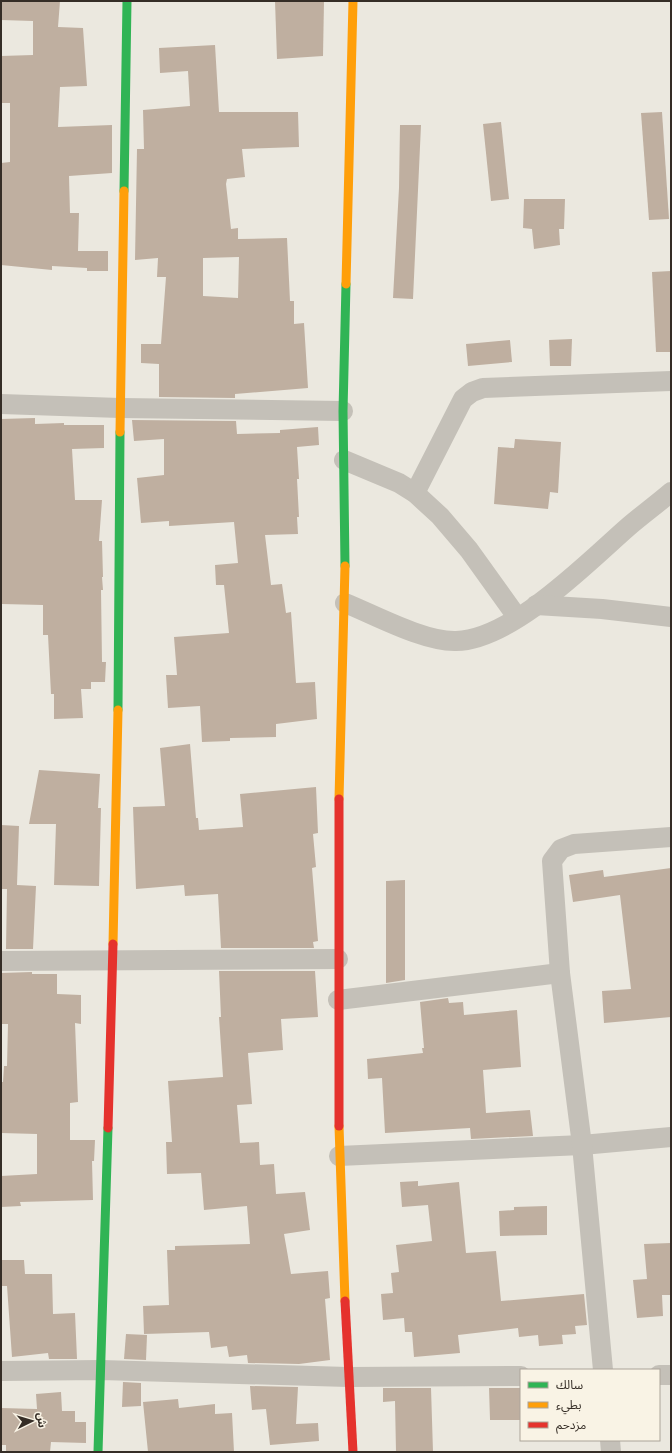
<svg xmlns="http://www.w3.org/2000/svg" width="672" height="1453" viewBox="0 0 672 1453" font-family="'Roboto Condensed','Noto Sans Arabic',sans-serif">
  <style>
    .building { fill: #bfafa0; fill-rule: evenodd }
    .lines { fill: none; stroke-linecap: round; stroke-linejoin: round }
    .street { stroke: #c4c0b8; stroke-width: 20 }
    .fast { stroke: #30b455; stroke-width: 9 }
    .slow { stroke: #ff9f0a; stroke-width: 9 }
    .jam { stroke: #e5322d; stroke-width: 9 }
  </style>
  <rect width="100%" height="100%" fill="#ebe8df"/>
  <g class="building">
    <polygon points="1,1 60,1 58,27 83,28 87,86 60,87 58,127 112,125 112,173 69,176 70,213 79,213 78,251 108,251 108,271 87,271 87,268 52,266 52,270 1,265 1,163 10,162 10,103 1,103 1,56 33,55 33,21 1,20"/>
    <polygon points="275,1 324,1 323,56 277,59"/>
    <path d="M215,45L219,112H298L299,147L242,149L245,177L227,179L226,184L231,229L238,228V239L287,238L290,301H294V324L304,323L308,388L235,394V398L159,397V364L141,363V344H161L166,277H157L158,258L135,260L137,149H144L143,110L190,106L188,71L160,73L159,48ZM239,257L238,298L203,296V258Z"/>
    <polygon points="662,112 669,219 649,220 641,113"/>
    <polygon points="501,122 509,199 491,201 483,124"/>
    <polygon points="400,125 421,125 413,299 393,298 399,188"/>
    <polygon points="524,199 565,199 564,229 559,229 560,245 534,249 532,229 523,228"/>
    <polygon points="671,271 671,352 656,352 652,272"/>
    <polygon points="572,339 571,366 550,366 549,340"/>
    <polygon points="510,340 512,362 468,366 466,344"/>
    <polygon points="35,418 35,424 64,423 64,425 104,425 104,448 72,449 75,500 102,500 99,541 102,541 103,577 102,577 103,590 101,590 102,662 106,662 105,682 91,682 91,689 81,689 83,718 54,719 54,694 51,694 48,635 43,635 43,605 2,604 1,419"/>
    <polygon points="132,420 236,421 237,434 280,433 280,430 318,427 319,445 297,447 299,479 297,479 299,517 297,517 298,534 265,535 271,585 282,584 286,613 291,612 296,683 315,682 317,719 276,724 276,737 230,738 230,741 202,742 200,706 168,708 166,675 177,675 174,637 229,633 224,585 216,585 215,565 238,563 234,522 169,526 169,521 141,523 137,478 164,475 164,439 134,441"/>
    <polygon points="515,439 561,442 558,493 550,492 548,509 494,504 498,447 514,448"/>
    <polygon points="190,744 196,818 198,818 199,830 243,827 240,794 316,787 318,833 313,834 316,867 312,868 318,941 313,942 314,948 221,948 218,894 185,896 184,885 136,889 133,807 165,806 160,748"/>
    <polygon points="39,770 100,774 98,808 101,808 99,886 54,885 56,824 29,824"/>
    <polygon points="1,825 19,826 17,885 36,886 33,949 6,949 7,889 1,889"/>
    <polygon points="671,868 671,1017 604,1023 602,991 631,989 620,895 573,902 569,875 603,870 604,877"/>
    <polygon points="405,880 405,980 386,983 386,881"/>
    <polygon points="219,971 315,971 318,1017 281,1019 283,1050 248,1053 252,1104 237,1105 240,1143 259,1142 260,1165 274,1164 276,1194 305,1192 310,1230 284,1234 291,1274 328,1271 330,1298 325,1299 330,1360 299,1364 248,1363 247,1355 229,1357 227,1346 211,1348 209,1332 144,1334 143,1306 169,1305 167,1250 175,1250 175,1246 250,1244 247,1206 204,1210 201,1173 167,1174 166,1142 172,1142 168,1081 223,1077 219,1017 221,1017"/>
    <polygon points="32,972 32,974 57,974 57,994 81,995 81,1024 75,1023 78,1102 70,1103 70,1140 95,1140 94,1161 92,1161 93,1200 20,1202 21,1206 1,1207 1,1176 37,1174 37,1134 1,1133 1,1082 3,1082 4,1066 7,1066 8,1024 1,1024 1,973"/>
    <polygon points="448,998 449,1003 463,1002 464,1015 517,1010 521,1067 483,1070 486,1113 530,1110 533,1136 471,1139 470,1128 385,1133 382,1078 368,1079 367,1059 423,1053 422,1048 424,1048 420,1002"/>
    <polygon points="418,1181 418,1186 459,1182 466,1253 496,1251 501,1301 584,1294 587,1325 575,1326 576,1334 562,1335 563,1344 539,1346 538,1335 519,1337 518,1328 458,1335 460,1353 414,1357 412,1332 405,1332 404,1318 383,1320 381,1294 393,1293 391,1273 399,1272 396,1245 432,1241 428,1205 402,1207 400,1182"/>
    <polygon points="547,1206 547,1235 500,1236 499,1211 514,1210 514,1207"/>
    <polygon points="671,1243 671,1295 662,1295 663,1316 637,1318 633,1280 647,1279 644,1244"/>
    <polygon points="1,1260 24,1260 25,1274 52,1274 53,1314 75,1313 77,1359 49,1359 48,1353 12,1357 7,1286 1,1286"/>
    <polygon points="126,1334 147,1335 146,1360 124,1359"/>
    <polygon points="123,1382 141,1383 141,1406 122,1407"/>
    <polygon points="250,1386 298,1387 296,1424 318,1423 319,1441 270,1445 266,1409 252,1410"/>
    <polygon points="383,1388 431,1388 433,1452 396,1452 395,1401 383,1402"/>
    <polygon points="489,1388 521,1388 521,1420 490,1420"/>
    <polygon points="61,1392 62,1411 75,1411 75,1422 86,1422 86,1443 51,1442 50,1452 6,1452 6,1445 1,1445 1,1408 37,1409 36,1394"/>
    <polygon points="178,1399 179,1408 215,1404 215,1414 232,1413 234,1452 148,1452 143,1402"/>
  </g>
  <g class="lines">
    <g class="street">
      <polyline points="1,404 120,408 343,411"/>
      <polyline points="344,460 399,483 415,493 440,516 469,550 517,617"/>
      <polyline points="415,493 463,399 472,392 483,388 671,381"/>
      <path d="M345,603C375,615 424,642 456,641C512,640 588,562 628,527C642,515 657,504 671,492"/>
      <polyline points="536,605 602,609 671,617"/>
      <polyline points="1,961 338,959"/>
      <polyline points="338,1000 560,973"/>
      <polyline points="339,1156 582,1145 671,1137"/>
      <polyline points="603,1370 582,1145 560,973 552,861 561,849 574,844 671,837"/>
      <polyline points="1,1371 101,1370 348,1377 521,1376"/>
      <polyline points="659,1375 671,1375"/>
      <polyline points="610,1440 611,1452"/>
    </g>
    <g class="fast">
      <polyline points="124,191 127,1"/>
      <polyline points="345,566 343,411 346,284"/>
      <polyline points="118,710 120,432"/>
      <polyline points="98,1452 108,1128"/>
    </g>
    <g class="slow">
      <polyline points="346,284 353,1"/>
      <polyline points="120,432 124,191"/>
      <polyline points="339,799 345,566"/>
      <polyline points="113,944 118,710"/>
      <polyline points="339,1126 345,1301"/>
    </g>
    <g class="jam">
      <polyline points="339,1126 339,799"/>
      <polyline points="108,1128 113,944"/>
      <polyline points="345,1301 353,1452"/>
    </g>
  </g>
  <rect width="672" height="1453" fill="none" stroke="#352d26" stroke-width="4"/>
  <rect x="520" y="1369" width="140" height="72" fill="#f9f3e5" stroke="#aba499"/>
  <rect x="528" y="1382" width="20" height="6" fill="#30b455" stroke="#aba499"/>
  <text x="556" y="1389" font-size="12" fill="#352d26">سالك</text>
  <rect x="528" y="1402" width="20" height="6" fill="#ff9f0a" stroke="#aba499"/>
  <text x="556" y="1409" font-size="12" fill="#352d26">بطيء</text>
  <rect x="528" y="1422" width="20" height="6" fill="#e5322d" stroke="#aba499"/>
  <text x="556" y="1429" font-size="12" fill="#352d26">مزدحم</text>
  <g transform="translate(32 1421) rotate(85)" stroke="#f9f3e5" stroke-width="3" paint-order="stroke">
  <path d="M0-3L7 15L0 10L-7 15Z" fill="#352d26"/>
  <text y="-6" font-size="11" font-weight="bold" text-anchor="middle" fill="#352d26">ش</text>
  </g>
</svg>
